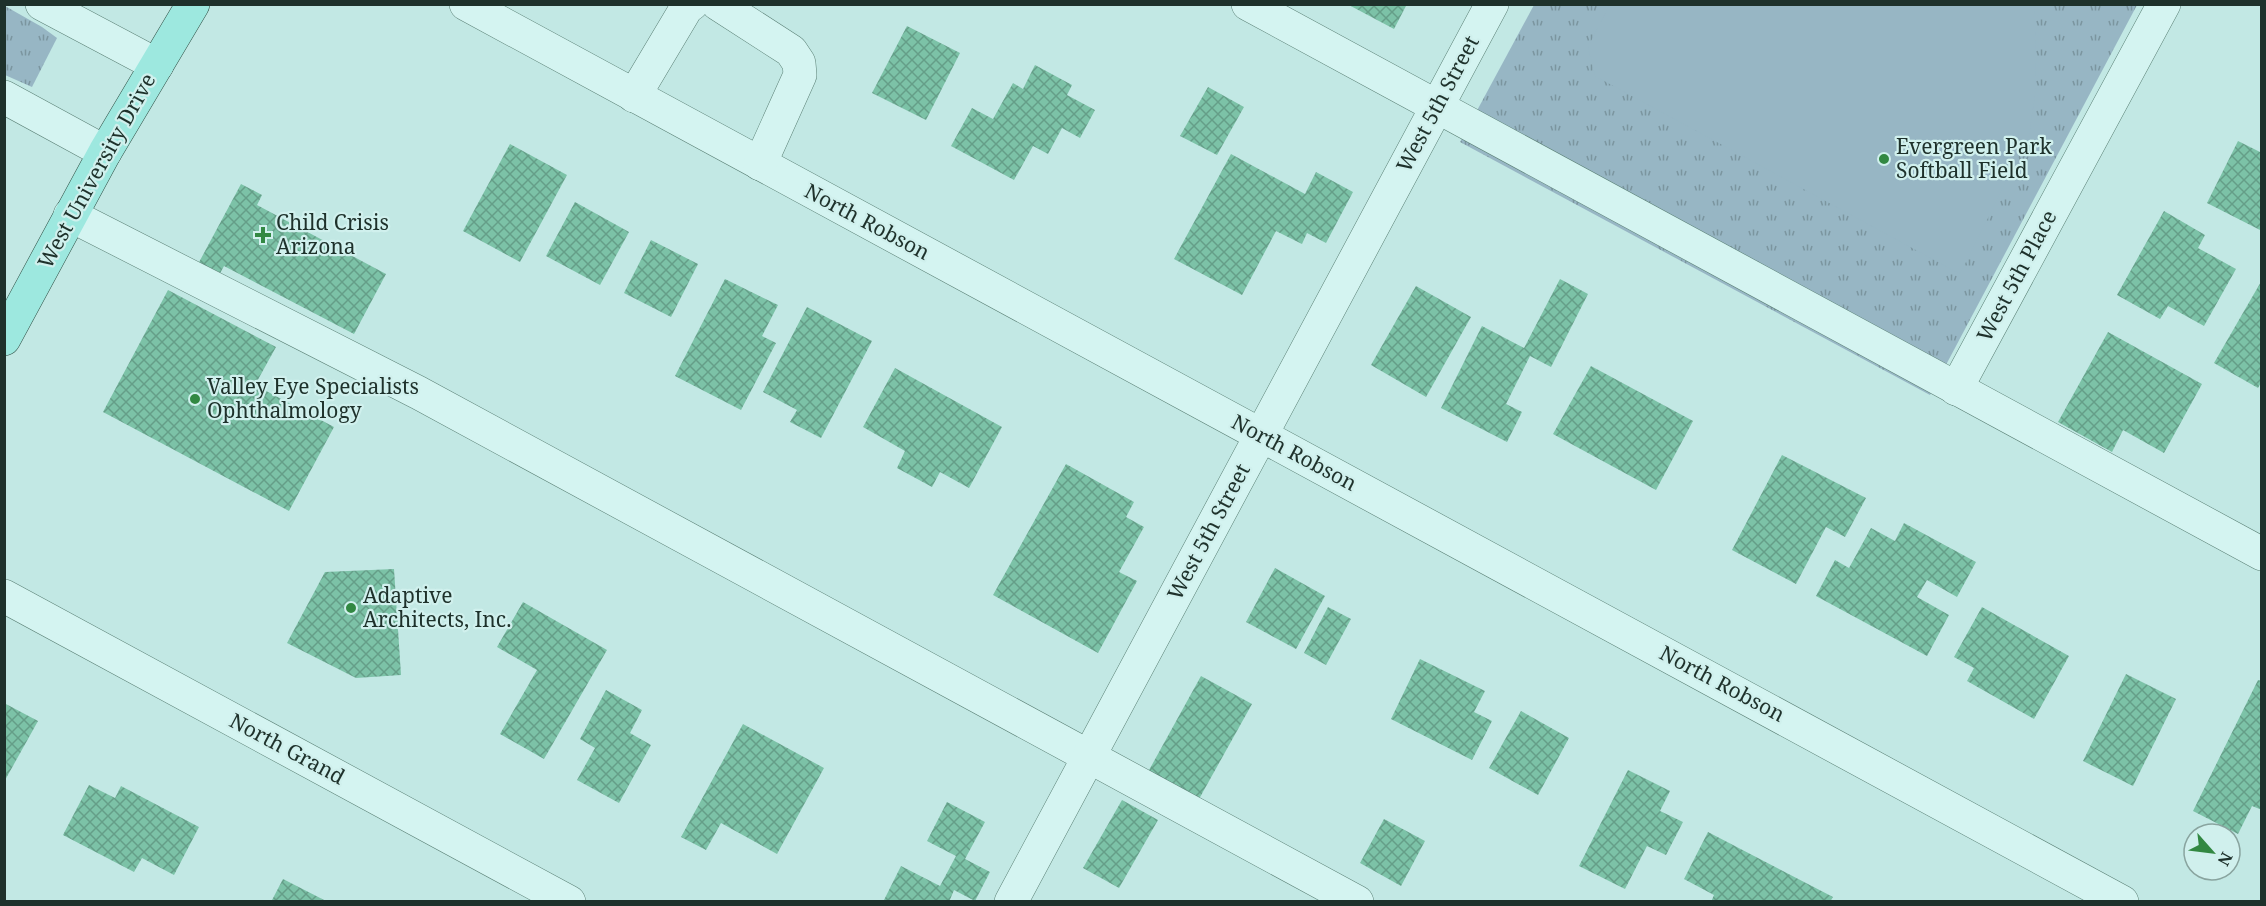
<svg xmlns="http://www.w3.org/2000/svg" width="2266" height="906" viewBox="0 0 2266 906" font-family="'Noto Serif',serif">
  <style>
    .grass { fill: url(#grass-tufts) }
    .garden { fill: #97b6c4 }
    .building { fill: url(#building-cross-hatch) }
    .lines { fill: none; stroke-linecap: round; stroke-linejoin: round }
    .minor-casing { stroke: #5b8076; stroke-width: 34 }
    .major-casing { stroke: #2f4e43; stroke-width: 34 }
    .minor { stroke: #d4f4f1; stroke-width: 33 }
    .major { stroke: #9de8df; stroke-width: 33 }
    .poi-dot { fill: #328842; stroke: #d0f0ed; stroke-width: 2 }
    .labels { text-anchor: middle; stroke-width: 4.5; stroke-linejoin: round; paint-order: stroke }
    .street-label { font-size: 21px; fill: #1e312b; stroke: #d0f0ed }
    .poi-label { font-size: 21px; fill: #1e312b; stroke: #d0f0ed; text-anchor: start }
  </style>
  <defs>
    <pattern id="grass-tufts" width="24" height="20" patternUnits="userSpaceOnUse" patternTransform="scale(1.5)"><rect width="24" height="20" fill="#97b6c4"/><path d="M3 7l-1-3M5 7V3M7 7l1-3M15 17l-1-3M17 17v-4M19 17l1-3" fill="none" stroke="#7b959f"/></pattern>
    <pattern id="building-cross-hatch" width="8" height="8" patternUnits="userSpaceOnUse" patternTransform="scale(1.5)"><rect width="8" height="8" fill="#7cc2a7"/><path d="M0 0l8 8M0 8l8-8" fill="none" stroke="#659e88"/></pattern>
  </defs>
  <rect width="100%" height="100%" fill="#c2e8e4"/>
  <g class="grass">
    <polygon points="1534,5 2137,5 1930,395 1460,142"/>
    <polygon points="5,6 42,27 57,38 32,87 5,75"/>
  </g>
  <polygon class="garden" points="1610,4 2034,5 2036,25 2035,95 2029,136 1960,274 1595,76 1588,47"/>
  <g class="building">
    <polygon points="1347,4 1407,4 1394,29"/>
    <polygon points="907,26 960,53 926,120 872,93"/>
    <polygon points="1035,65 1072,85 1067,95 1095,110 1080,138 1062,128 1048,154 1033,146 1014,180 951,146 972,108 993,119 1013,83 1023,89"/>
    <polygon points="1208,87 1244,107 1217,155 1180,136"/>
    <polygon points="2238,141 2262,153 2262,231 2207,203"/>
    <polygon points="510,144 567,175 520,262 463,231"/>
    <polygon points="1231,154 1305,194 1316,172 1353,192 1326,243 1307,233 1302,244 1276,231 1242,295 1174,259"/>
    <polygon points="241,184 262,195 257,205 386,274 354,334 224,266 218,277 197,266"/>
    <polygon points="575,202 629,232 600,285 546,256"/>
    <polygon points="2164,211 2205,235 2198,248 2236,269 2204,326 2168,306 2160,319 2117,295"/>
    <polygon points="651,240 698,264 671,317 624,293"/>
    <polygon points="725,279 778,305 762,336 776,343 741,410 675,376"/>
    <polygon points="1560,279 1588,294 1551,367 1530,356 1506,404 1522,412 1507,442 1441,408 1482,326 1524,348"/>
    <polygon points="2262,280 2262,381 2258,388 2214,363"/>
    <polygon points="1416,286 1471,317 1426,397 1371,365"/>
    <polygon points="168,290 276,347 255,385 334,427 289,511 103,412"/>
    <polygon points="807,307 872,341 821,438 790,422 797,410 763,392"/>
    <polygon points="2108,332 2202,384 2164,453 2123,430 2112,452 2058,422"/>
    <polygon points="1591,366 1693,421 1656,490 1553,434"/>
    <polygon points="895,368 1002,427 969,488 940,472 932,487 897,468 905,451 863,427"/>
    <polygon points="1782,455 1866,498 1845,537 1826,527 1796,584 1732,550"/>
    <polygon points="1066,464 1134,502 1126,517 1144,527 1119,572 1137,581 1098,653 993,595"/>
    <polygon points="1904,523 1976,562 1957,597 1927,580 1917,597 1949,615 1927,656 1816,596 1835,560 1849,568 1871,528 1895,541"/>
    <polygon points="1275,568 1325,596 1296,649 1246,622"/>
    <polygon points="394,569 401,675 356,678 287,643 325,572"/>
    <polygon points="523,602 607,650 544,759 500,734 537,670 497,647"/>
    <polygon points="1328,607 1351,619 1326,665 1304,653"/>
    <polygon points="1982,607 2069,656 2034,719 1967,681 1974,668 1954,657"/>
    <polygon points="1420,659 1485,691 1474,712 1492,721 1472,760 1391,719"/>
    <polygon points="2126,674 2176,699 2133,786 2083,761"/>
    <polygon points="1201,676 1252,704 1199,799 1148,772"/>
    <polygon points="2258,680 2262,681 2262,810 2252,806 2238,834 2193,811"/>
    <polygon points="606,690 642,710 630,733 651,745 619,803 577,780 595,748 580,739"/>
    <polygon points="4,703 38,721 4,782"/>
    <polygon points="1521,711 1569,738 1538,795 1489,768"/>
    <polygon points="743,724 824,768 777,854 721,823 706,850 681,837"/>
    <polygon points="1628,770 1670,791 1660,811 1683,822 1666,855 1647,846 1625,889 1579,866"/>
    <polygon points="89,785 115,798 121,786 199,827 174,875 142,858 134,872 63,835"/>
    <polygon points="1122,800 1158,820 1119,888 1083,868"/>
    <polygon points="947,802 985,822 965,859 990,872 975,901 954,890 949,902 883,902 901,866 940,886 956,856 927,841"/>
    <polygon points="1384,819 1425,841 1401,886 1360,863"/>
    <polygon points="1708,832 1833,897 1830,902 1711,902 1714,895 1684,879"/>
    <polygon points="283,879 328,902 271,902"/>
  </g>
  <g class="lines">
    <defs>
      <g id="minor">
        <polyline points="42,4 157,65"/>
        <polyline points="466,4 2122,902"/>
        <polyline points="718,4 791,51 799,63 800,75 760,164"/>
        <polyline points="1248,4 2262,554"/>
        <polyline points="634,96 687,7 692,4"/>
        <polyline points="4,97 105,152"/>
        <polyline points="70,215 419,393 1357,902"/>
        <polyline points="1956,389 2164,4"/>
        <polyline points="4,596 569,902"/>
        <polyline points="1011,902 1492,4"/>
      </g>
      <polyline id="major" points="4,339 105,152 193,4"/>
    </defs>
    <use href="#minor" class="minor-casing"/>
    <use href="#major" class="major-casing"/>
    <use href="#minor" class="minor"/>
    <use href="#major" class="major"/>
  </g>
  <g class="poi-dot">
    <circle cx="1884" cy="159" r="6"/>
    <path d="M260 226h6v6h6v6h-6v6h-6v-6h-6v-6h6z"/>
    <circle cx="195" cy="399" r="6"/>
    <circle cx="351" cy="608" r="6"/>
  </g>
  <g class="labels">
    <g class="street-label">
      <text transform="translate(1438 104) rotate(-62)" y="7">West 5th Street</text>
      <text transform="translate(97 171) rotate(-61)" y="7">West University Drive</text>
      <text transform="translate(867 222) rotate(28)" y="7">North Robson</text>
      <text transform="translate(2017 276) rotate(-62)" y="7">West 5th Place</text>
      <text transform="translate(1294 453) rotate(28)" y="7">North Robson</text>
      <text transform="translate(1209 532) rotate(-62)" y="7">West 5th Street</text>
      <text transform="translate(1722 684) rotate(28)" y="7">North Robson</text>
      <text transform="translate(287 749) rotate(28)" y="7">North Grand</text>
    </g>
    <g class="poi-label">
      <text x="1896" y="154">Evergreen Park<tspan x="1896" dy="24">Softball Field</tspan></text>
      <text x="276" y="230">Child Crisis<tspan x="276" dy="24">Arizona</tspan></text>
      <text x="207" y="394">Valley Eye Specialists<tspan x="207" dy="24">Ophthalmology</tspan></text>
      <text x="363" y="603">Adaptive<tspan x="363" dy="24">Architects, Inc.</tspan></text>
    </g>
  </g>
  <rect width="2266" height="906" fill="none" stroke="#1e312b" stroke-width="12"/>
  <g transform="translate(2212 852) rotate(118)"><circle r="28" fill="#d0f0ed" stroke="#89a49f" stroke-width="1.5"/>
  <path d="M0-4.5L10 22L0 15L-10 22Z" fill="#328842"/>
  <text y="-9" font-size="16" font-weight="bold" text-anchor="middle" fill="#1e312b">N</text>
  </g>
</svg>
